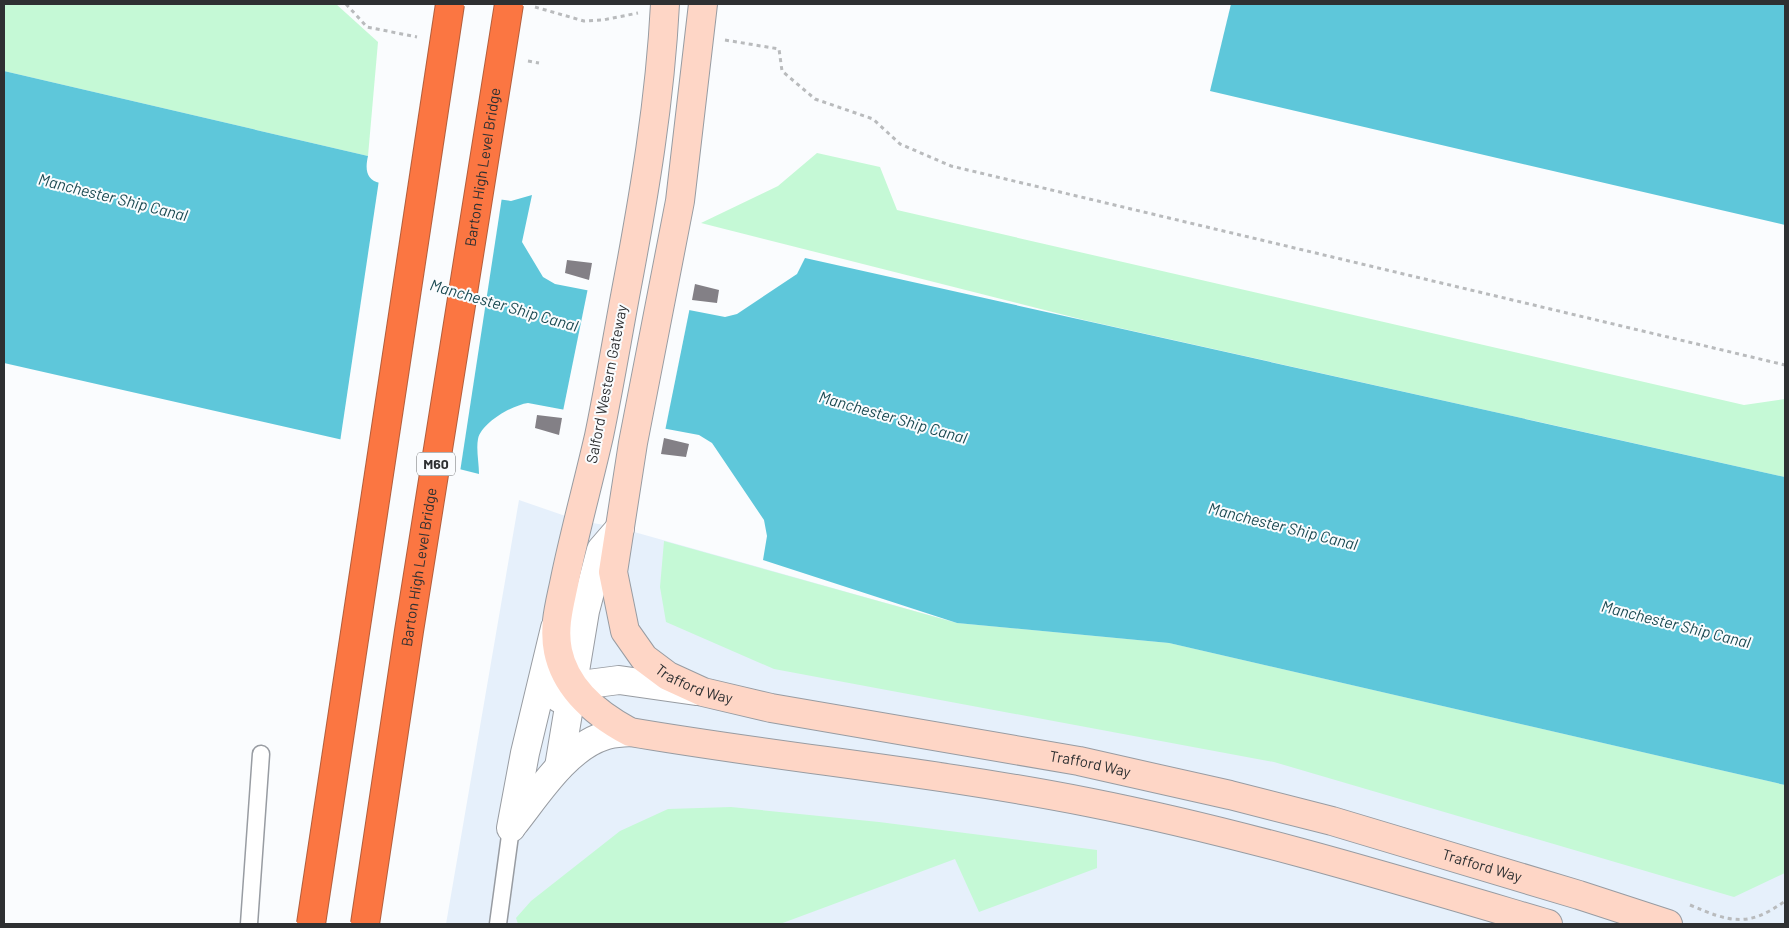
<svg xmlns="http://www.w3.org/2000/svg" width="1789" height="928" viewBox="0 0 1789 928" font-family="Barlow,sans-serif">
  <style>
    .built { fill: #e6f0fb }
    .green { fill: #c5f9d6 }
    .water { fill: #5ec7da }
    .pier { fill: #fafcfe }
    .building { fill: #838086 }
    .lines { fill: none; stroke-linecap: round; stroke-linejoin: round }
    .lane-casing { stroke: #989ca2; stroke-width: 19 }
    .street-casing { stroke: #989ca2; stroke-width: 30 }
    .secondary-casing { stroke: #989ca2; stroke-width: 30 }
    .path { stroke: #b9bbbd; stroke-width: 3; stroke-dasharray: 4 4; stroke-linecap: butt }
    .lane { stroke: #fff; stroke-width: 16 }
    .street { stroke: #fff; stroke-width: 28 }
    .secondary { stroke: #fed6c6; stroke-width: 28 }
    .highway-bridge-casing { stroke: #b35e3c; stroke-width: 30; stroke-linecap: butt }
    .highway-bridge { stroke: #fb7642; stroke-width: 28 }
    .labels { text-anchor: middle; stroke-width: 4; stroke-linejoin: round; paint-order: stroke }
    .shield { fill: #fafcfe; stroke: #6b6d6f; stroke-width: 1 }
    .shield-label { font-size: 14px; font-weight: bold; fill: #2e3032 }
    .street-label { font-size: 15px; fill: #2e3032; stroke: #fafcfe }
    .water-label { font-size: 16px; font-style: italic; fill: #1c4b53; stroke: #fafcfe }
  </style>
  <rect width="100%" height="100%" fill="#fafcfe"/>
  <polygon class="built" points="519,500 577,520 620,528 957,623 1169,643 1785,785 1785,924 446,924"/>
  <g class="green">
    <polygon points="4,4 336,4 378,42 368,156 4,71"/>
    <polygon points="817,153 880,167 897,210 1744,405 1785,399 1785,477 1084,320 701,223 778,186"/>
    <polygon points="664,541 957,623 1169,643 1785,785 1785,873 1734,897 1274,762 774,669 666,622 660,587"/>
    <polygon points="731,807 879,822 1097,850 1097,868 979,912 955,859 780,924 518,924 516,918 531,901 620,831 668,809"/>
  </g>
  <g class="water">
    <polygon points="1231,4 1785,4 1785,225 1210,91"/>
    <path d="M4,71L368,156C365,169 366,180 380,183L511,201L532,195L522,242L543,277L555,284L725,317L737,314L797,274L805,258L1785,477V785L1169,643L957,623L763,560L767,536L764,520L712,443L699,435L528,403C513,405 482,422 478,439C476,449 479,463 479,474L352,442L4,363Z"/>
  </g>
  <g class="pier">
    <polygon points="379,180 502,197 460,472 340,442"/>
    <polygon points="588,288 690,307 665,431 563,411"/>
  </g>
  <g class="building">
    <polygon points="567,260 592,263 589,280 565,273"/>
    <polygon points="695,284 719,290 717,303 692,300"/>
    <polygon points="537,415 562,418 559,435 535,428"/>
    <polygon points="664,438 689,444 686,457 661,454"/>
  </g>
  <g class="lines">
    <defs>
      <g id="lane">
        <polyline points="249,924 261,754"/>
        <polyline points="498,924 511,828"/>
      </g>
      <g id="street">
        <polyline points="559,698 573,686 619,680 696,691"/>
        <polyline points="559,767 585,611 601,550 620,528"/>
        <path d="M513,825C537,795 566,748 604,736C612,733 622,733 630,732"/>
        <polyline points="511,828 525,753 555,628"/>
      </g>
      <g id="secondary">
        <path d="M665,4C660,101 644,196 626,291C617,339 609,388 599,436C588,484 575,531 565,579C560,604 553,626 558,651C566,690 598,715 630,732C782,758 936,772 1087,802C1244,833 1395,879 1548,924"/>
        <path id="s1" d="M703,4L680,201L633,443L613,572L625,631L644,658L668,676L703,692L771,708L1079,761L1230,795L1332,821L1579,895L1668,924"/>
      </g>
    </defs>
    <use href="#lane" class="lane-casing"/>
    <use href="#street" class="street-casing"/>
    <use href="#secondary" class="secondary-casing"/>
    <g class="path">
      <polyline points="346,4 367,27 417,37"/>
      <polyline points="535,7 584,21 603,20 638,13"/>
      <polyline points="725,40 779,49 782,71 815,99 873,119 900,144 951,166 1785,365"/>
      <polyline points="528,61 539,63"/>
      <path d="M1690,905C1730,922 1748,928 1785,901"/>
    </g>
    <use href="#lane" class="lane"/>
    <use href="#street" class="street"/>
    <use href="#secondary" class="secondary"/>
    <defs>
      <g id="highway-bridge">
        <polyline points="311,924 450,4"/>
        <path id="s2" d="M365,924L409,631L509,4"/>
      </g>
    </defs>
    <use href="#highway-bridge" class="highway-bridge-casing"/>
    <use href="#highway-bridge" class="highway-bridge"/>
  </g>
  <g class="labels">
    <rect class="shield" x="417" y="452.5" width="38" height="23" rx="4"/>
    <g class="shield-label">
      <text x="436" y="469">M60</text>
    </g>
    <g class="street-label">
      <text dy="5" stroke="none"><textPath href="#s2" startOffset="766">Barton High Level Bridge</textPath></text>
      <text transform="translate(607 384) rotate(-79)" y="5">Salford Western Gateway</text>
      <text dy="5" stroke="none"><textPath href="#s2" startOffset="361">Barton High Level Bridge</textPath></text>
      <text dy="5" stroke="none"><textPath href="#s1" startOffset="726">Trafford Way</textPath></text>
      <text dy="5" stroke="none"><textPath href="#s1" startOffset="1131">Trafford Way</textPath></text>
      <text dy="5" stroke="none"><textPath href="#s1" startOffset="1536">Trafford Way</textPath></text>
    </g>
    <g class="water-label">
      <text transform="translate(113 197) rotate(14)" y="6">Manchester Ship Canal</text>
      <text transform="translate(504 305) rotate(16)" y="6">Manchester Ship Canal</text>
      <text transform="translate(893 417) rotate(16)" y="6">Manchester Ship Canal</text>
      <text transform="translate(1283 526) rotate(14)" y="6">Manchester Ship Canal</text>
      <text transform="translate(1676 624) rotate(14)" y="6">Manchester Ship Canal</text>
    </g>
  </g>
  <rect width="1789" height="928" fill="none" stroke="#2e3032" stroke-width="10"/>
</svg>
